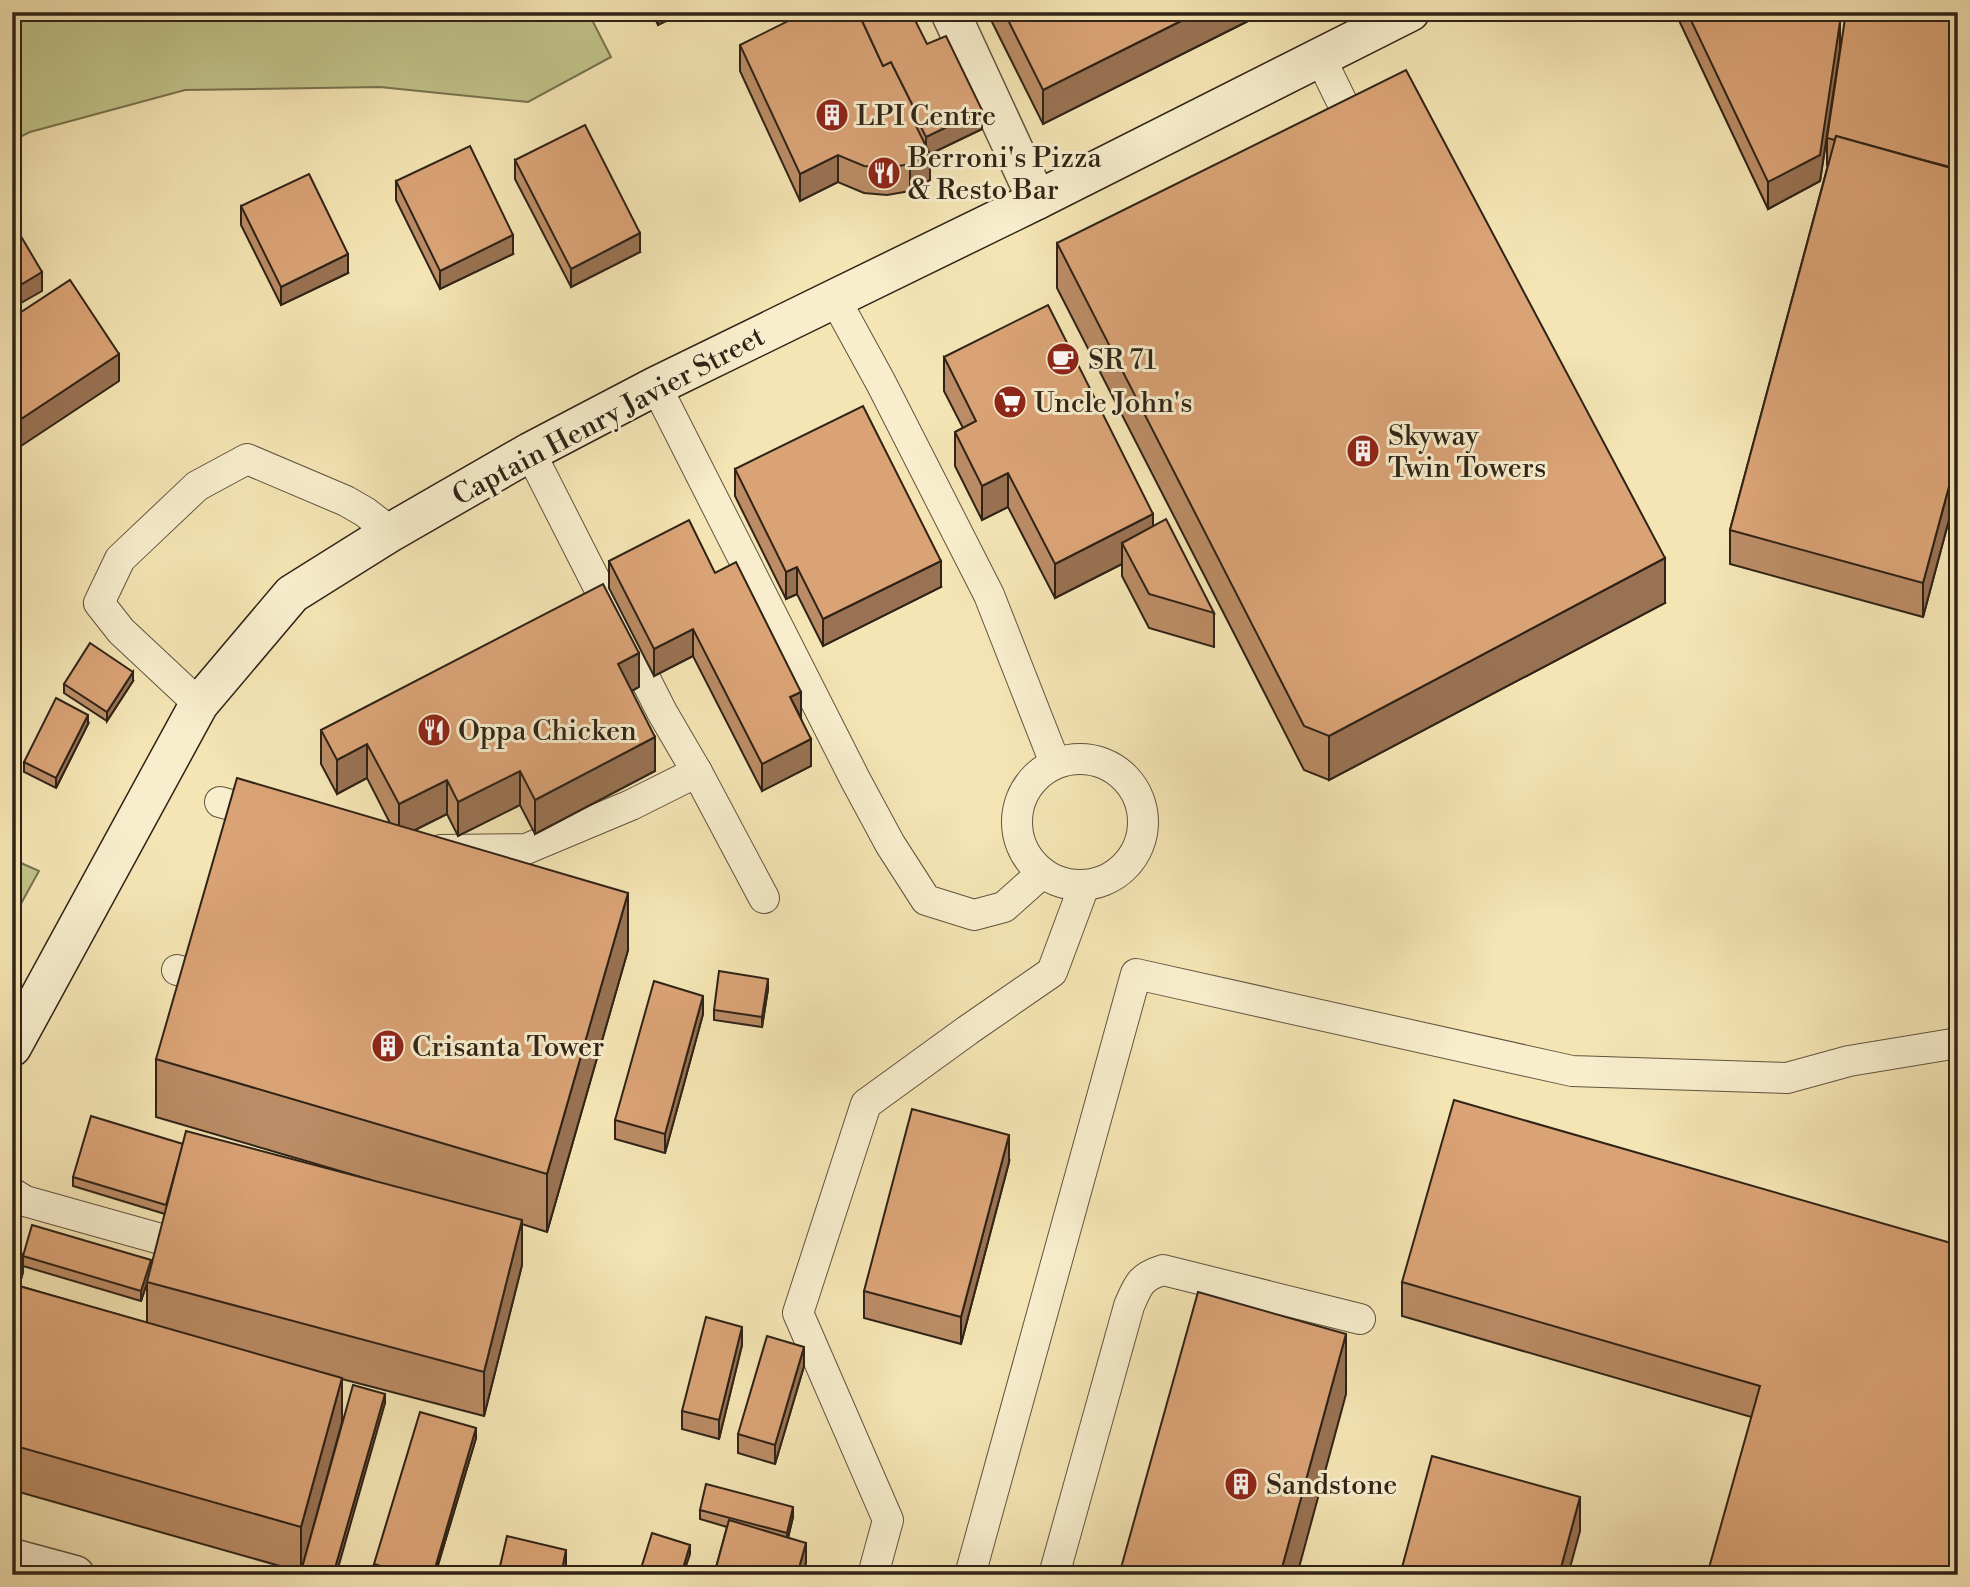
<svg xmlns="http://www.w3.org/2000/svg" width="1970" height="1587" viewBox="0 0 1970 1587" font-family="'Libre Bodoni',serif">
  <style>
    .green { fill: #c1c38a; stroke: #787350; stroke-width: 2 }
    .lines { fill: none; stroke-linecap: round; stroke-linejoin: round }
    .lane-casing { stroke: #60543e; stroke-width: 32 }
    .street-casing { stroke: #60543e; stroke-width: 41 }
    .secondary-casing { stroke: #2f2317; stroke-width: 41 }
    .lane { stroke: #f8eece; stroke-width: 30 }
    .street { stroke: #f8eece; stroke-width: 38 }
    .secondary { stroke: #f8eece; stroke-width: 38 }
    .wall { fill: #bb8c65; stroke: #2f2317; stroke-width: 2; fill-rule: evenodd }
    .shaded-wall { fill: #997253; stroke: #2f2317; stroke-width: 2 }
    .building { fill: #daa376; stroke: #2f2317; stroke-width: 2 }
    .labels { text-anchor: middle; stroke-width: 6; stroke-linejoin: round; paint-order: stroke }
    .poi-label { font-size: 28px; fill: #2f2317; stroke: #f8eece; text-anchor: start }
    .street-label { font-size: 28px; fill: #2f2317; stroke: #f8eece }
  </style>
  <rect width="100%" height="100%" fill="#f5e5b4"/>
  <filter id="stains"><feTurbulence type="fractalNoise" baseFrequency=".00286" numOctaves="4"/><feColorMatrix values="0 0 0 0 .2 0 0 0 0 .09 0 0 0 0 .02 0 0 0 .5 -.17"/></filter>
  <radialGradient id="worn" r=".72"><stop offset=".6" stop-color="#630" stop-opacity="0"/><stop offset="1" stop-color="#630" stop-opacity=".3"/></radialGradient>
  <g class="green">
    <polygon points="12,12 588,12 611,57 528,102 380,87 185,90 30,132 12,141"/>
    <polygon points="12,859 39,871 12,920"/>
  </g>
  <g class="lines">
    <defs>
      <g id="lane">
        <polyline points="1320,57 1359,137"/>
        <polyline points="835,299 881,383 989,595 1055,763"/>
        <polyline points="656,386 855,779 890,844 926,900 974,915 1004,907 1042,873"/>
        <polyline points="530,452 662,712 697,772 764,898"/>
        <polyline points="199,704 121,631 99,603 120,559 197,486 247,459 346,501 365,512 391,532"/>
        <circle cx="1080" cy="822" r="63"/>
        <polyline points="220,802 267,815"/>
        <polyline points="441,850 526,849 631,805 697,772"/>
        <polyline points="177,970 197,976"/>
        <polyline points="12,1193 25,1201 157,1238"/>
        <polyline points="873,1575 888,1520 798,1313 866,1104 968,1030 1052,972 1084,886"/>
        <polyline points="970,1575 1136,974 1572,1071 1787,1078 1849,1061 1958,1043"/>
        <path d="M1054,1575L1129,1306C1138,1285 1140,1277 1163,1270L1360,1319"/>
      </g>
      <g id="street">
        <polyline points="950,12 1037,200"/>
        <polyline points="12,1558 75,1575"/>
      </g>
      <polyline id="secondary" points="12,1047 199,704 292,594 391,532 530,452 656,386 1037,200 1410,12"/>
    </defs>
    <use href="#lane" class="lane-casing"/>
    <use href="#street" class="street-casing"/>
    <use href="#secondary" class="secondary-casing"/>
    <use href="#lane" class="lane"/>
    <use href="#street" class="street"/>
    <use href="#secondary" class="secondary"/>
  </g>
  <g class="wall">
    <polygon points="652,12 684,12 658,25"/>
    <polygon points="987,12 1266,12 1043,124"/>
    <polygon points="1675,12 1836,12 1840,49 1958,12 1958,486 1923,617 1730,564 1730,530 1828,165 1827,165 1827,138 1839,56 1820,181 1768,209"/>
    <polygon points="927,44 982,129 930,154 930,180 910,191 887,195 864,193 838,182 800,201 740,71 740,45"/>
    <polygon points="515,160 640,252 571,287 515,179"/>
    <polygon points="396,181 513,254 440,289 396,200"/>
    <polygon points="241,206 348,273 281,305 241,225"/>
    <polygon points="1057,243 1665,603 1329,780 1304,770 1057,288"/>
    <polygon points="944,357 1153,526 1214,613 1214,647 1149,628 1122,576 1122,564 1055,598 1008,507 982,520 955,466 955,432 963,428 944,391"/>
    <polygon points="735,469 941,587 823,646 797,594 786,599 735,496"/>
    <polygon points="609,561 715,573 801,718 811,766 762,791 693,656 654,676 609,588"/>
    <polygon points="133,681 107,721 64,693 64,684"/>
    <path d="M639,687L632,691L655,771L535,834L520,805L458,836L447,814L415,830L628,950L547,1232L522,1224V1265L484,1416L342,1379V1422L305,1558L385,1403L301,1572L12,1490V1251L23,1254L151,1268L165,1214L73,1186V1177L183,1144L371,1180L156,1117V1059L390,823L367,778L337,794L321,764V730ZM23,1266L141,1301L147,1283V1323L19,1286L23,1272Z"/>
    <polygon points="88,724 56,788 24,772 24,762"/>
    <polygon points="768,989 762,1027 714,1020 714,1010"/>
    <polygon points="703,1014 665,1153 615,1139 615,1120"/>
    <polygon points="1958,1152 1958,1184 1954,1183 1954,1164"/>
    <polygon points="1009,1162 961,1344 864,1318 864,1291"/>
    <polygon points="1958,1245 1751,1417 1402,1316 1402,1282"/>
    <polygon points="742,1345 719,1439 682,1429 682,1411"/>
    <polygon points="804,1366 775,1464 738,1453 738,1434"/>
    <polygon points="476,1438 435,1575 374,1574 374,1564"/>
    <polygon points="700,1510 793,1517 788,1538 806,1562 803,1575 714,1575 727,1527 700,1519"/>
  </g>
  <g class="shaded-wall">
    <polygon points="658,12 684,12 658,25"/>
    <polygon points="1199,12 1266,12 1043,124 1043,90"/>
    <polygon points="1840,22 1840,49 1820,181 1768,209 1768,182"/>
    <polygon points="915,110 915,137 910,114"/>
    <polygon points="982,110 982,129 930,154 930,180 910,191 910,164 926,156 926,137"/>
    <polygon points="838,155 838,182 800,201 800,174"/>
    <polygon points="640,233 640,252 571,287 571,269"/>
    <polygon points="513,235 513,254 440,289 440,271"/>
    <polygon points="348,254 348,273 281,305 281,287"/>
    <polygon points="42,272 42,291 12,308 12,290"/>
    <polygon points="119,354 119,381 12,452 12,425"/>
    <polygon points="1958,453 1958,486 1923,617 1923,583"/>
    <polygon points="1008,473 1008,507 982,520 982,486"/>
    <polygon points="1153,514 1153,548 1122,543 1122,564 1055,598 1055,564"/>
    <polygon points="1665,558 1665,603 1329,780 1329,736"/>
    <polygon points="941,561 941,587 823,646 823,619"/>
    <polygon points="797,567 797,594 786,599 786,572"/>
    <polygon points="693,629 693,656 654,676 654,649"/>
    <polygon points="639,653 639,687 618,698 618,664"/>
    <polygon points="133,672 133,681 107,721 107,712"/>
    <polygon points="801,692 801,718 790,697"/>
    <polygon points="88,715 88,724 56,788 56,778"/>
    <polygon points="655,737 655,771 535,834 535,800"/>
    <polygon points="811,739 811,766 762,791 762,764"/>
    <polygon points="367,744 367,778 337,794 337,760"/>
    <polygon points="520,771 520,805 458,836 458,802"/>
    <polygon points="447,780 447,814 399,838 399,804"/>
    <polygon points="628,893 628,950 547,1232 547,1174"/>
    <polygon points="768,979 768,989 762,1027 762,1017"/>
    <polygon points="703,996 703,1014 665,1153 665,1134"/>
    <polygon points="1009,1135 1009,1162 961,1344 961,1317"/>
    <polygon points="522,1220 522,1265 484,1416 484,1372"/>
    <polygon points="23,1254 23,1272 12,1310 12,1292"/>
    <polygon points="151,1260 151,1270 141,1301 141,1291"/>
    <polygon points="742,1327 742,1345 719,1439 719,1420"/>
    <polygon points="1346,1334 1346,1394 1297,1575 1280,1575"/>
    <polygon points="804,1347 804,1366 775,1464 775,1445"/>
    <polygon points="342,1378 342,1422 301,1572 301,1527"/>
    <polygon points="385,1394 385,1403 336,1575 333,1575"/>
    <polygon points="476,1428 476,1438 435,1575 433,1575"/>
    <polygon points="1580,1497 1580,1531 1568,1575 1559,1575"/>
    <polygon points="793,1507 793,1517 787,1542 787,1533"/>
    <polygon points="806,1543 806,1562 803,1575 797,1575"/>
    <polygon points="690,1545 690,1554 683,1575 681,1575"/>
    <polygon points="566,1550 566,1569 565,1575 561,1575"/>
  </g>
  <g class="building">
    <polygon points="806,12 858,12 883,66 891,62 915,110 910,114 930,154 910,164 887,168 864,166 838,155 800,174 740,45"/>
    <polygon points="858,12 911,12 927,44 946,36 982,110 926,137 915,115 915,110 891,62 883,66"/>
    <polygon points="1004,12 1199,12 1043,90"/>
    <polygon points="1687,12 1836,12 1840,22 1820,155 1768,182"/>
    <polygon points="1846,12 1958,12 1958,169 1927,161 1836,136 1835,140 1827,138"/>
    <polygon points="1406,70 1665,558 1329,736 1304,726 1057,243"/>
    <polygon points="585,125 640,233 571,269 515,160"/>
    <polygon points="1836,136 1958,170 1958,453 1923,583 1730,530"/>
    <polygon points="470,146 513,235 440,271 396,181"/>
    <polygon points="309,174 348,254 281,287 241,206"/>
    <polygon points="12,221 42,272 12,290"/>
    <polygon points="70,280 119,354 12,425 12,318"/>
    <polygon points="1048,305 1153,514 1055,564 1008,473 982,486 955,432 976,421 944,357"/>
    <polygon points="863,406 941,561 823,619 797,567 786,572 735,469"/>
    <polygon points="1166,519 1214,613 1149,594 1122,543"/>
    <polygon points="689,520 715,573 736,562 801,692 790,697 811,739 762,764 693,629 654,649 609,561"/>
    <polygon points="603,584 639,653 618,664 655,737 535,800 520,771 458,802 447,780 399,804 367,744 337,760 321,730"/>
    <polygon points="90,643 133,672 107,712 64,684"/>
    <polygon points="56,698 88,715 56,778 24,762"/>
    <polygon points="237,778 628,893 547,1174 156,1059"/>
    <polygon points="719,971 768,979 762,1017 714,1010"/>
    <polygon points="654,981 703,996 665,1134 615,1120"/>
    <polygon points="1454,1100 1958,1245 1958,1575 1707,1575 1760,1386 1402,1282"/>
    <polygon points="912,1109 1009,1135 961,1317 864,1291"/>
    <polygon points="91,1116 183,1144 166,1205 73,1177"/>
    <polygon points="186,1131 522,1220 484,1372 147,1282"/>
    <polygon points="1958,1152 1958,1166 1954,1164"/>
    <polygon points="32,1225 151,1260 141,1291 23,1256"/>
    <polygon points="12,1251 23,1254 14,1285 12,1284"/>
    <polygon points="12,1284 342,1378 301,1527 12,1445"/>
    <polygon points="1198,1292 1346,1334 1280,1575 1119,1575"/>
    <polygon points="706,1317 742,1327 719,1420 682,1411"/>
    <polygon points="767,1336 804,1347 775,1445 738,1434"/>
    <polygon points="353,1385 385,1394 333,1575 300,1575"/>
    <polygon points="420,1412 476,1428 433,1575 410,1575 374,1564"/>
    <polygon points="1432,1456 1580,1497 1559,1575 1400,1575"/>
    <polygon points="706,1484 793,1507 787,1533 700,1510"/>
    <polygon points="729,1520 806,1543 797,1575 714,1575"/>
    <polygon points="652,1533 690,1545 681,1575 639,1575"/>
    <polygon points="507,1536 566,1550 561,1575 498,1575"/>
  </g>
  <defs>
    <symbol id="building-disc" viewBox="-11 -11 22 22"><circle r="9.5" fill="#8f2418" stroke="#f8eece"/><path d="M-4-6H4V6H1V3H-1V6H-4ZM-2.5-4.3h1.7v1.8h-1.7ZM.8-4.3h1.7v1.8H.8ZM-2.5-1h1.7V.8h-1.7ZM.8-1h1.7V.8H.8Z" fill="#fff"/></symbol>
    <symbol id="restaurant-disc" viewBox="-11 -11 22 22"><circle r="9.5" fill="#8f2418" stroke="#f8eece"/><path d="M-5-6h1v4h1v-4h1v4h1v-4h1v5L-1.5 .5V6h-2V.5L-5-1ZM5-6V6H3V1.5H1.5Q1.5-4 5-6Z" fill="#fff"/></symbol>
    <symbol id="cafe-disc" viewBox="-11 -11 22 22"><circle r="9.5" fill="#8f2418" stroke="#f8eece"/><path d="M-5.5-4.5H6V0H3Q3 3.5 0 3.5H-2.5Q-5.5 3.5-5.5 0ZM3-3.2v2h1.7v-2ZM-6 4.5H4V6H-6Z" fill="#fff"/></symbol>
    <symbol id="supermarket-disc" viewBox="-11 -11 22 22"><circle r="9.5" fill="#8f2418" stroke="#f8eece"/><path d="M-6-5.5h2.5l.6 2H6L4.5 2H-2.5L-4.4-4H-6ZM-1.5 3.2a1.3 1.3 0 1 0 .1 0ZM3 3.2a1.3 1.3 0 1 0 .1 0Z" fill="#fff"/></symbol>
  </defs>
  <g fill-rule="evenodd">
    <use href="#building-disc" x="813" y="96" width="38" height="38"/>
    <use href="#restaurant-disc" x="865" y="154" width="38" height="38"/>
    <use href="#cafe-disc" x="1044" y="340" width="38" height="38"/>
    <use href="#supermarket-disc" x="991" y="383" width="38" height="38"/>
    <use href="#building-disc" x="1344" y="432" width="38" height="38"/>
    <use href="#restaurant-disc" x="415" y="711" width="38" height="38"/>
    <use href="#building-disc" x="369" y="1027" width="38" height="38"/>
    <use href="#building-disc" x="1222" y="1465" width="38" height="38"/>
  </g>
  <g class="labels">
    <g class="poi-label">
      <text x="856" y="125">LPI Centre</text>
      <text x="908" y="167">Berroni's Pizza<tspan x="908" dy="32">&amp; Resto Bar</tspan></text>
      <text x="1088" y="369">SR 71</text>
      <text x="1034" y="412">Uncle John's</text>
      <text x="1388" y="445">Skyway<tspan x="1388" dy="32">Twin Towers</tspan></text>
      <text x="458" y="740">Oppa Chicken</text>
      <text x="412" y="1056">Crisanta Tower</text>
      <text x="1266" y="1494">Sandstone</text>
    </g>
    <g class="street-label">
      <text transform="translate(608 415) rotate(-28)" y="10">Captain Henry Javier Street</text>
    </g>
  </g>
  <rect width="1970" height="1587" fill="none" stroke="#f5e5b4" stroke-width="42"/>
  <rect x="14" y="14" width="1942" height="1559" fill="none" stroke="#2f2317" stroke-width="3.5"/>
  <rect x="21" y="21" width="1928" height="1545" fill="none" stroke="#2f2317" stroke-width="2"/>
  <rect width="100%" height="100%" filter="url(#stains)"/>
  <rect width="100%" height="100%" fill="url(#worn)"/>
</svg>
